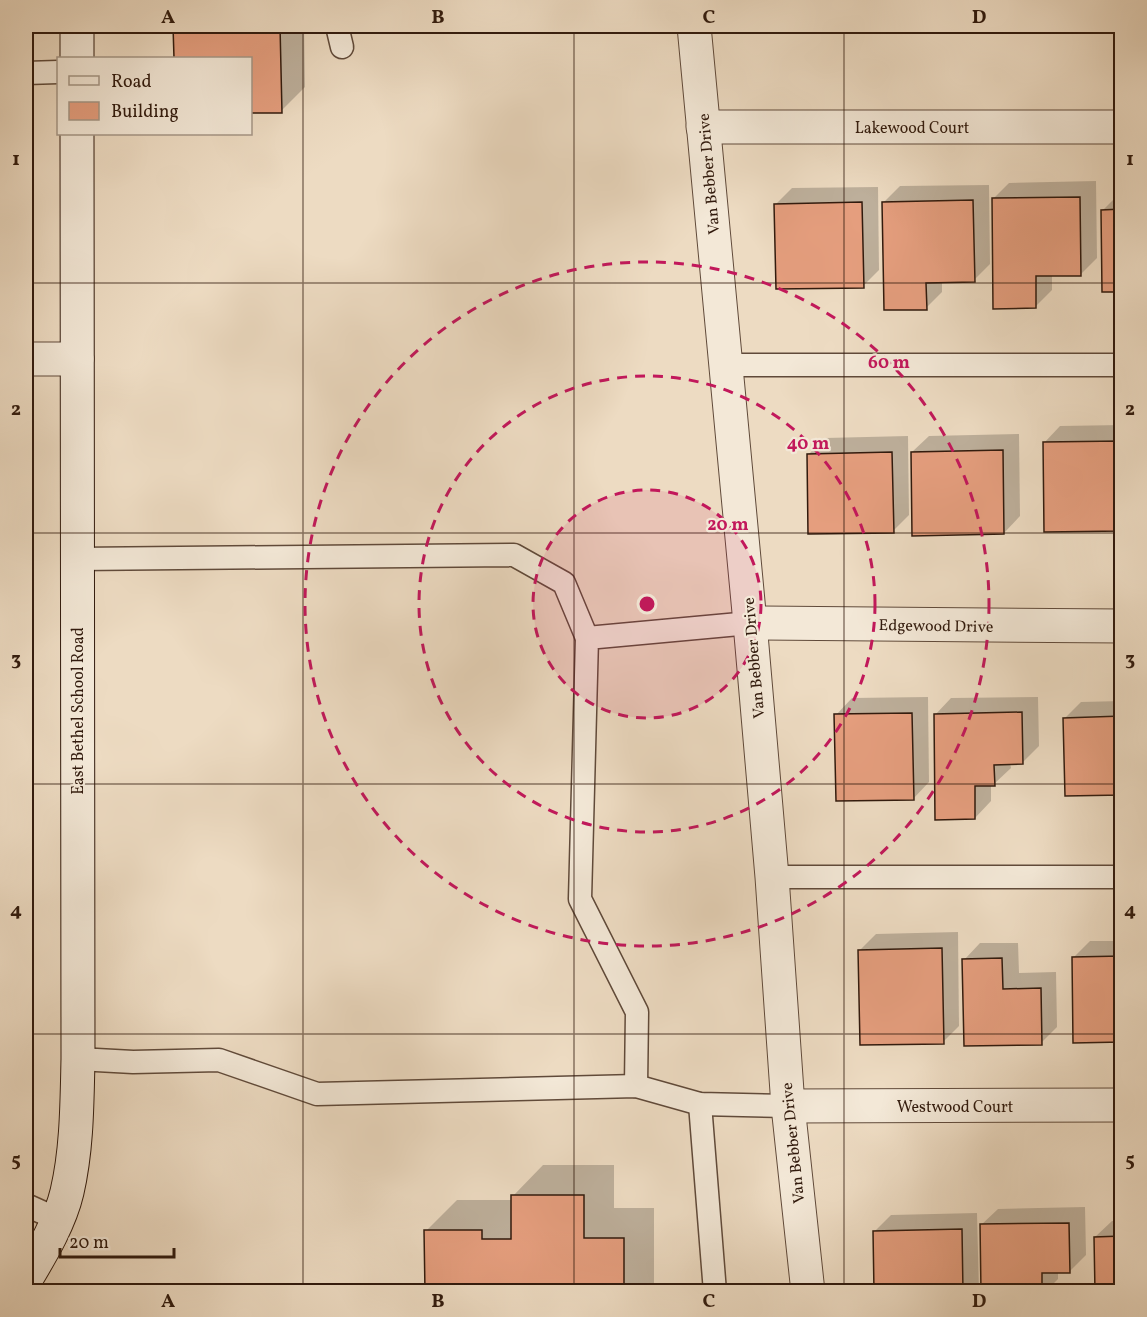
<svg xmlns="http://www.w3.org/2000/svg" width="1147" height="1317" viewBox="0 0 1147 1317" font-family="Vollkorn,serif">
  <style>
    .shadow { fill: #0003 }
    .building { fill: #e59e7e; stroke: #311a0d; stroke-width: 1.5 }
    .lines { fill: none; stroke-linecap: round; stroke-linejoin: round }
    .lane-casing { stroke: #604a3a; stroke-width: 25 }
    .street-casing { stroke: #604a3a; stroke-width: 35 }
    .secondary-casing { stroke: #311a0d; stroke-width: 35 }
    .lane { stroke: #f3e8d7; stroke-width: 22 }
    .street { stroke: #f3e8d7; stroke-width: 33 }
    .secondary { stroke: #f3e8d7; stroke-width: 33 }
    .grid { fill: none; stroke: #311a0d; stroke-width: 1.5; stroke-opacity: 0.55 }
    .ring { fill: none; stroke: #c2185b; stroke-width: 3; stroke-dasharray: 10 8 }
    .labels { text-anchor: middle; stroke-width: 4.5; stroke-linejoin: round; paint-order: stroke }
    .street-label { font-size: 16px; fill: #311a0d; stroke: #f3e8d7 }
    .centre { fill: #c2185b; stroke: #f3e8d7; stroke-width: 3 }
    .ring-label { font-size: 18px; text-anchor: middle; font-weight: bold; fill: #c2185b; stroke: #f3e8d7; stroke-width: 4.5; stroke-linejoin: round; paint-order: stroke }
    .neatline { fill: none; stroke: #311a0d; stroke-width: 2 }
    .grid-label { font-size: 20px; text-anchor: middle; font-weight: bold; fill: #311a0d }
  </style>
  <rect width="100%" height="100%" fill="#eddbc2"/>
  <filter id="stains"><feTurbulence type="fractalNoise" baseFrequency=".00333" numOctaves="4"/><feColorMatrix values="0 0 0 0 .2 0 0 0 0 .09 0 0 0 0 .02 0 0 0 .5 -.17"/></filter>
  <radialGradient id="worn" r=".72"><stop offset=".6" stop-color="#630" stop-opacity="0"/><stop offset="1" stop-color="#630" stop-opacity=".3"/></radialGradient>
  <g class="shadow">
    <polygon points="175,26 304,26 305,87 281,111 250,58 176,58"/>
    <polygon points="970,26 1059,26 1057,27 970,29"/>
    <polygon points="1078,26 1122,26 1122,31 1079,31"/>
    <polygon points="1096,181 1097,258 1081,274 1052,275 1052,290 1036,306 993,199 1009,183"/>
    <polygon points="989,185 990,264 974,280 942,281 942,292 926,308 884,202 900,186"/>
    <polygon points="878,187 879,270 863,286 776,204 792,188"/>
    <polygon points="1119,194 1122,194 1122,290 1103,210"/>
    <polygon points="1122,425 1122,529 1044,443 1060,426"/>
    <polygon points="1019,434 1020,516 1004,533 912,452 929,436"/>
    <polygon points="908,436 909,515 893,531 809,454 825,438"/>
    <polygon points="928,697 929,782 913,799 836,715 852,698"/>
    <polygon points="1038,697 1039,746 1022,763 1010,763 1011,768 994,784 991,784 991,801 975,818 935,715 951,698"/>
    <polygon points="1122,701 1122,793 1065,718 1081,702"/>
    <polygon points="958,932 959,1026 943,1042 860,950 876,934"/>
    <polygon points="1090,941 1122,941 1122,1040 1073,958"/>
    <polygon points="980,943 1018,943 1019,973 1056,972 1057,1027 1041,1043 964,960"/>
    <polygon points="543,1165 614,1165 614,1208 654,1208 654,1292 426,1292 426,1231 457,1200 513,1200 513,1196"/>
    <polygon points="1085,1207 1086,1255 1070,1271 1058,1272 1058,1279 1045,1292 982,1292 981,1225 998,1209"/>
    <polygon points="977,1213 979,1292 876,1292 875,1231 891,1215"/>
    <polygon points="1112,1221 1122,1221 1122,1292 1095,1237"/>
  </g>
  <g class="building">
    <polygon points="173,26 280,26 282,113 250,113 250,58 174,58"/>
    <polygon points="969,26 1058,26 1058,29 969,30"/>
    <polygon points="1077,26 1122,26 1122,32 1077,33"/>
    <polygon points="1080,197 1081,276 1036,276 1036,308 993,309 992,198"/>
    <polygon points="973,200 975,282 926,283 927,310 884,310 882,202"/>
    <polygon points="862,202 864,288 776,289 774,204"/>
    <polygon points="1122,209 1122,292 1102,292 1101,210"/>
    <polygon points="1121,441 1122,531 1044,532 1043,442"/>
    <polygon points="1003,450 1004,534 912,536 911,452"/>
    <polygon points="892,452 894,533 808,534 807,454"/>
    <polygon points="1022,712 1023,764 994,765 995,786 975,786 975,819 935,820 934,714"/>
    <polygon points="912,713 914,800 836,801 834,714"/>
    <polygon points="1122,716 1122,795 1065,796 1063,718"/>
    <polygon points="942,948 944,1044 860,1045 858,950"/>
    <polygon points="1122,956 1122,1042 1073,1043 1072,957"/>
    <polygon points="1002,958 1003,989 1041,988 1042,1045 964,1046 962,959"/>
    <polygon points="511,1195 584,1195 584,1238 624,1238 624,1292 425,1292 424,1230 482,1230 482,1239 511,1239"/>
    <polygon points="1069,1223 1070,1273 1042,1273 1042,1292 981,1292 980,1224"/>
    <polygon points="962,1229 963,1292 874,1292 873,1231"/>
    <polygon points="1122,1236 1122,1292 1095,1292 1094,1237"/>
  </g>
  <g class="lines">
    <defs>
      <g id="lane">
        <polyline points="337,26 342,47"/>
        <polyline points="26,73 58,72"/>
        <polyline points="726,365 1122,365"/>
        <polyline points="77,559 514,555 564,583 587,638"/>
        <polyline points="772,877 1122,877"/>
        <polyline points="78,1059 133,1062 219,1060 317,1094 636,1086 700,1104 788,1106"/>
        <polyline points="636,1086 637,1012 580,899 587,638 750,623"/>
        <polyline points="700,1104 715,1292"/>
        <polyline points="26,1205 57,1219"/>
      </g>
      <g id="street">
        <polyline points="694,26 750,623 772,877 788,1106 808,1292"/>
        <polyline points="703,127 1122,127"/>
        <polyline points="26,359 77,359"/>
        <polyline points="750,623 1122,626"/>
        <polyline points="788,1106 1122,1105"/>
      </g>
      <g id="secondary">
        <polyline points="77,26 77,58"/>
        <path d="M26,1279C42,1252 60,1222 67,1192C77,1149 77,1103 78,1059L77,134"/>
      </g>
    </defs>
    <use href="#lane" class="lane-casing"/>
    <use href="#street" class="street-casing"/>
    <use href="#secondary" class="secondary-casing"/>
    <use href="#lane" class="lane"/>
    <use href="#street" class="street"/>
    <use href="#secondary" class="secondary"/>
  </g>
  <path class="grid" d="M303,26V1292M574,26V1292M844,26V1292M26,283H1122M26,533H1122M26,784H1122M26,1034H1122"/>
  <circle cx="647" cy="604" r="114" fill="#c2185b" fill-opacity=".12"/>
  <g class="ring">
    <circle cx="647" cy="604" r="114"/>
    <circle cx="647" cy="604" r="228"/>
    <circle cx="647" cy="604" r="342"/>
  </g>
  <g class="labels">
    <g class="street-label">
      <text x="912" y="133">Lakewood Court</text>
      <text transform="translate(708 174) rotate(-95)" y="6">Van Bebber Drive</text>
      <text transform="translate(936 625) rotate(1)" y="6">Edgewood Drive</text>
      <text transform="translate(753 658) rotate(-95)" y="6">Van Bebber Drive</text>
      <text transform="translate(77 711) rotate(-90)" y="6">East Bethel School Road</text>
      <text x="955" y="1112">Westwood Court</text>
      <text transform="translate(792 1143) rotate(-96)" y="6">Van Bebber Drive</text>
    </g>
  </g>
  <circle cx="647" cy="604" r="9" class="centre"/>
  <g class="ring-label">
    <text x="889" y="368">60 m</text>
    <text x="808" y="449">40 m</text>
    <text x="728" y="530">20 m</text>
  </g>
  <rect width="1147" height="1317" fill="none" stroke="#eddbc2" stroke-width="66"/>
  <rect x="57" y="57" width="195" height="78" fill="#f3e8d7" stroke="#a59686" stroke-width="1.5"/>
  <rect x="69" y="76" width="30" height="9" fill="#f3e8d7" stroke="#a59686" stroke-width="1.5"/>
  <text x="111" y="87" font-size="18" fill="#311a0d">Road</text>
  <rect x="69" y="102" width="30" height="18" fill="#e59e7e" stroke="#a59686" stroke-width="1.5"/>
  <text x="111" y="117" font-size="18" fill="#311a0d">Building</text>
  <path d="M60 1248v9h114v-9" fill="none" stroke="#311a0d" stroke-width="3"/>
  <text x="69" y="1248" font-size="18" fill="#311a0d" stroke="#f3e8d7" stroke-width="4.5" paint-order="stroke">20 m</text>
  <rect x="33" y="33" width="1081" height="1251" class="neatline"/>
  <g class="grid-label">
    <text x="168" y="23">A</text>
    <text x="438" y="23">B</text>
    <text x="709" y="23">C</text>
    <text x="979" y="23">D</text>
    <text x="16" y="165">1</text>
    <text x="1130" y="165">1</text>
    <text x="16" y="415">2</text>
    <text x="1130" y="415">2</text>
    <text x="16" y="665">3</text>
    <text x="1130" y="665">3</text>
    <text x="16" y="916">4</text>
    <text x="1130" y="916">4</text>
    <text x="16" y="1166">5</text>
    <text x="1130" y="1166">5</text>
    <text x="168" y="1307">A</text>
    <text x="438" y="1307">B</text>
    <text x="709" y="1307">C</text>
    <text x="979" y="1307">D</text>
  </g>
  <rect width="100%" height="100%" filter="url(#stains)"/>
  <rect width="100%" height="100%" fill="url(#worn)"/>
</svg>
